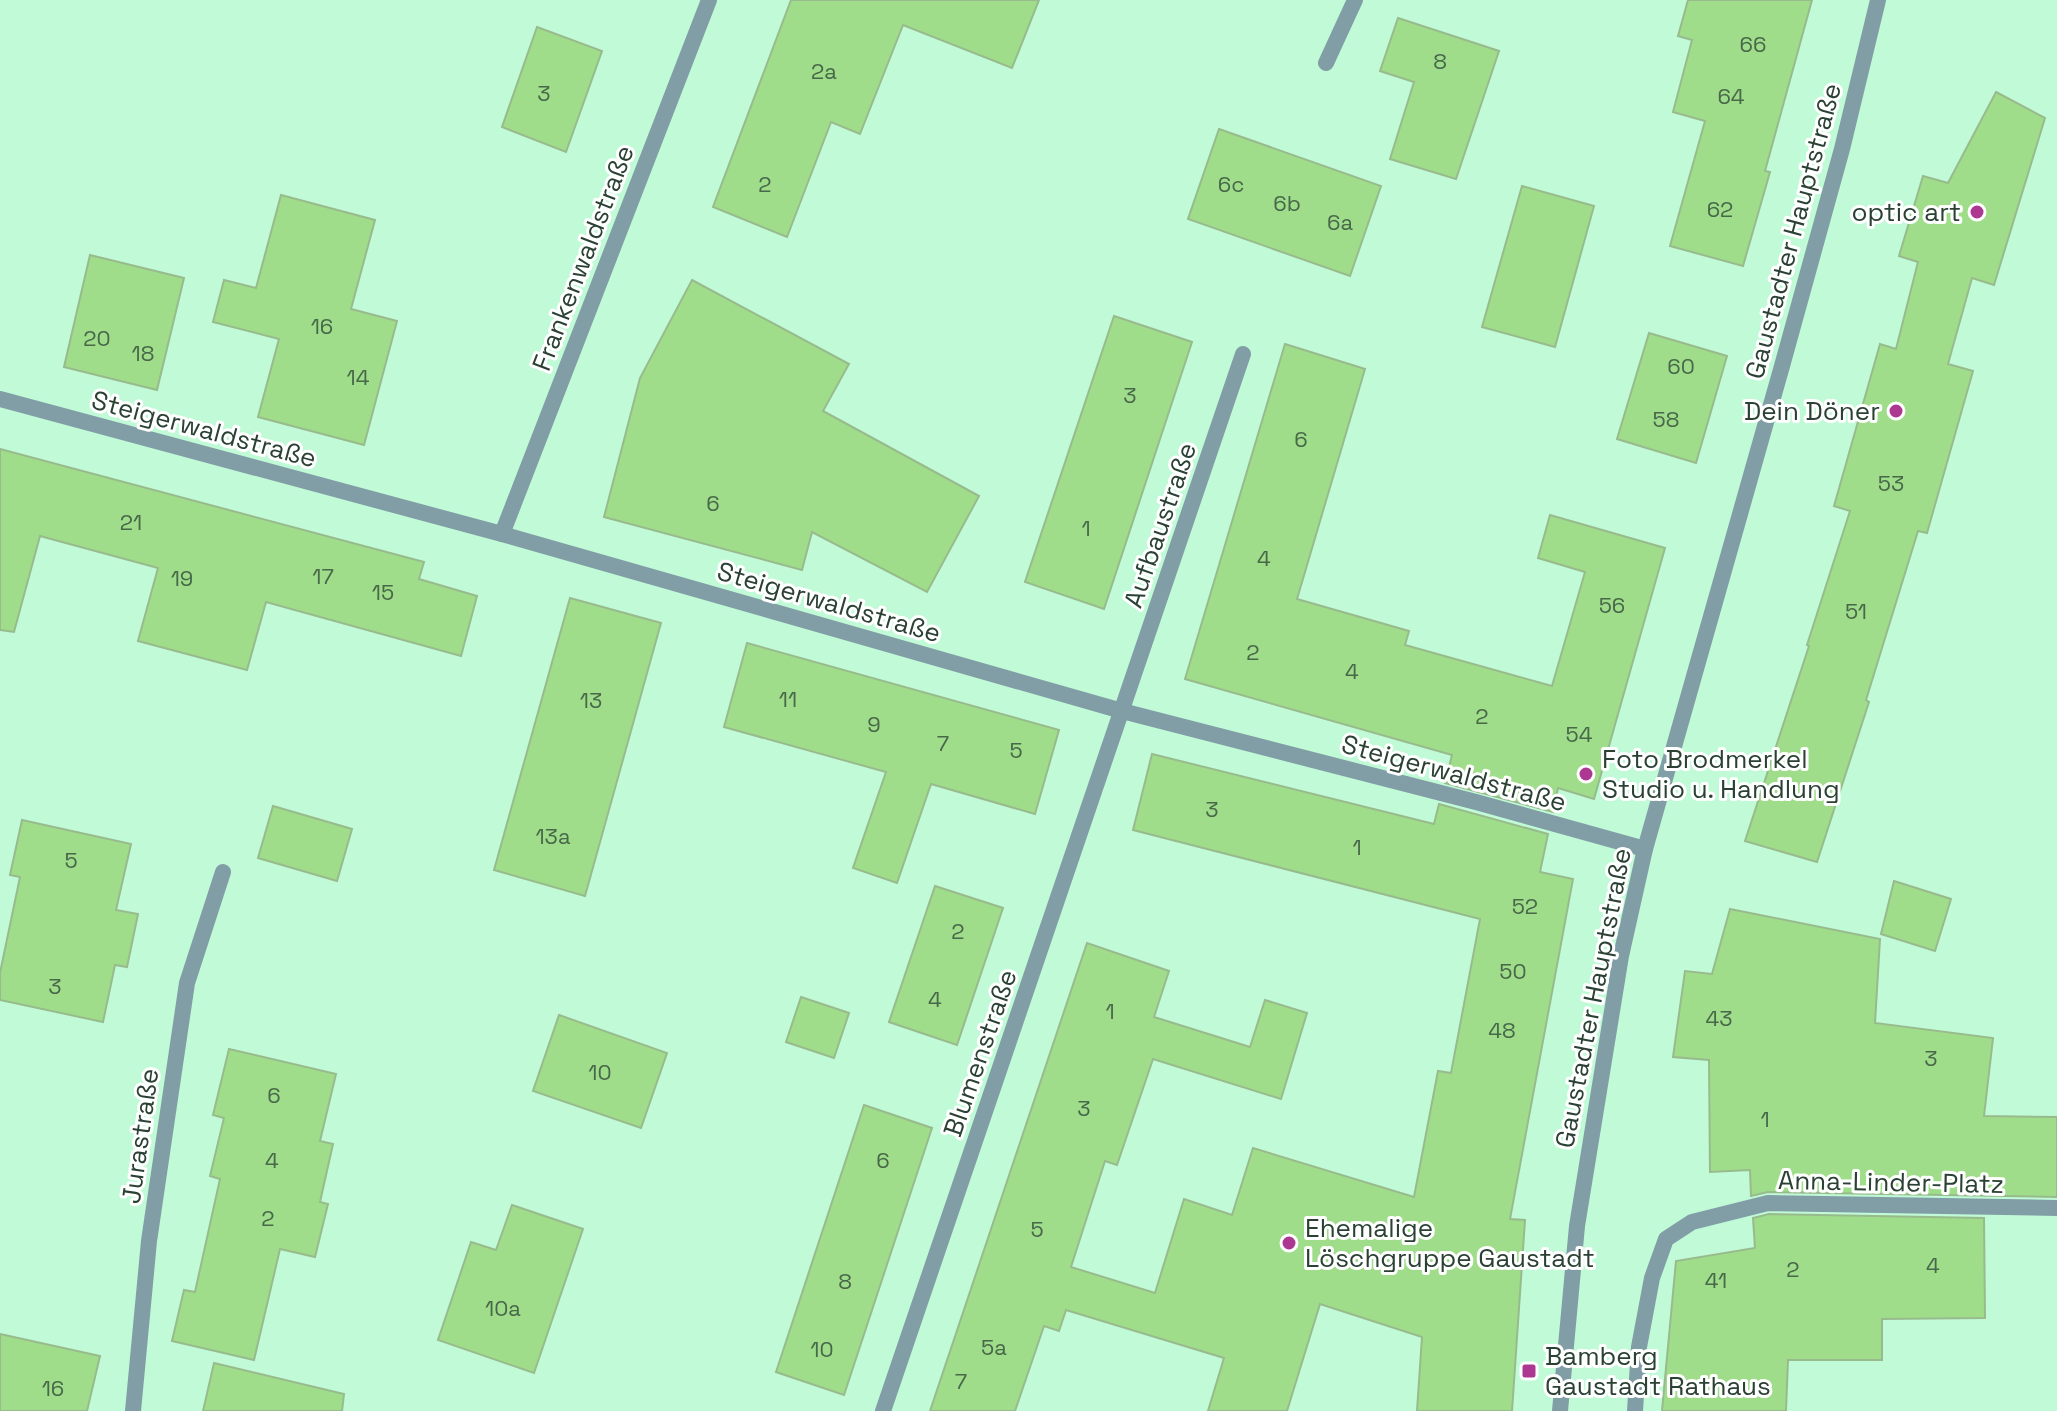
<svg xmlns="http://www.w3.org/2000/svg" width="2057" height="1411" viewBox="0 0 2057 1411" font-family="'Space Grotesk',sans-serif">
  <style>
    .building { fill: #a0dd8b; stroke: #98bb8d; stroke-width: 2 }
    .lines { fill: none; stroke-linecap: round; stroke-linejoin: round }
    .minor { stroke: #819da6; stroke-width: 16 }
    .tertiary { stroke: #819da6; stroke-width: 16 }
    .poi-dot { fill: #ac3891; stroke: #fff; stroke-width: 3 }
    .labels { text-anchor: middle; stroke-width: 6; stroke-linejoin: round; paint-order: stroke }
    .number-label { font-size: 22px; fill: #48684a }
    .poi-label { font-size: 26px; fill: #2a4134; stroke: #fff; text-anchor: start }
    .street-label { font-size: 26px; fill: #2a4134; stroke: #fff }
  </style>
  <rect width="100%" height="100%" fill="#c0fad7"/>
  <g class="building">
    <polygon points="791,0 1039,0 1012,68 903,25 860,134 831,122 787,237 713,207"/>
    <polygon points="1688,0 1812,0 1765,171 1770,172 1743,266 1670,246 1705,121 1673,112 1692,40 1678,36"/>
    <polygon points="1398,18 1499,51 1456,179 1390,159 1414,82 1380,71"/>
    <polygon points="537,27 602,51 566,152 502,127"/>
    <polygon points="1996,92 2045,118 1994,285 1972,278 1948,364 1973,371 1927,533 1918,531 1866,700 1869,702 1817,862 1745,841 1809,646 1807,645 1850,511 1834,506 1880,344 1896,349 1918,262 1899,256 1923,176 1948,183"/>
    <polygon points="1219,129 1381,186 1350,276 1188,219"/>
    <polygon points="1522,186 1594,206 1555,347 1482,327"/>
    <polygon points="281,195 375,220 351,309 397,321 364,445 258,417 279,339 213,322 224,280 256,288"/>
    <polygon points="90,255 184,278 157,390 64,367"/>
    <polygon points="692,280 849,364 823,411 979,496 927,592 812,532 802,570 604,517 640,378"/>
    <polygon points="1114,316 1192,342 1104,609 1025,582"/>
    <polygon points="1649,333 1727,356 1696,463 1617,439"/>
    <polygon points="1285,344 1365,369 1297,599 1409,631 1405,645 1552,686 1585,572 1538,558 1550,515 1665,548 1594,799 1558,788 1553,812 1445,783 1452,755 1185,679"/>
    <polygon points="0,449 424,562 419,579 477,596 461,656 266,602 247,670 138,641 158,568 40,536 14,632 0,630"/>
    <polygon points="570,598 661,623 585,896 494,870"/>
    <polygon points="747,643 1059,730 1035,814 931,784 897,883 853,868 886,772 724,727"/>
    <polygon points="1152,754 1434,824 1439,804 1548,834 1540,872 1573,879 1510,1219 1525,1220 1512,1411 1417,1411 1422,1337 1320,1304 1287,1411 1208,1411 1224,1358 1066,1310 1059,1331 1044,1326 1015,1411 930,1411 1087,943 1169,971 1154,1017 1250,1047 1265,1000 1307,1013 1281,1099 1153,1059 1117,1165 1105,1161 1071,1267 1155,1293 1184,1199 1232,1215 1253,1148 1414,1197 1438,1071 1451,1073 1480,919 1133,830"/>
    <polygon points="273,806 352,829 337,881 258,858"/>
    <polygon points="22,820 131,844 116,910 138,914 127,967 115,965 103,1022 0,1000 0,973 20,877 10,875"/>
    <polygon points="1894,881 1951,899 1935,951 1881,934"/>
    <polygon points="935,886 1003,908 957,1045 889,1022"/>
    <polygon points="1730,909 1880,939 1875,1023 1993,1038 1984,1116 2057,1117 2057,1197 1768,1192 1751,1196 1750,1170 1710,1172 1709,1060 1673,1057 1685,971 1712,974"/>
    <polygon points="801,997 849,1013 834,1058 786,1042"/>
    <polygon points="559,1015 667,1053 641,1128 533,1091"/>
    <polygon points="229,1049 336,1074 320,1141 333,1144 320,1202 328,1204 315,1257 280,1249 254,1360 172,1341 184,1290 195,1292 220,1179 210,1176 224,1118 213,1115"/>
    <polygon points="864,1105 932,1128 844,1395 776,1372"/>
    <polygon points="512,1205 583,1229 534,1373 438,1340 471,1242 496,1250"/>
    <polygon points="1769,1214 1984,1218 1985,1318 1882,1319 1882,1360 1788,1360 1786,1411 1662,1411 1676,1261 1755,1248 1753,1218"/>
    <polygon points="0,1334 100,1356 87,1411 0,1411"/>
    <polygon points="214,1363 344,1394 342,1411 203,1411"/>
  </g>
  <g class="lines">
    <g class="minor">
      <polyline points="1326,63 1355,0"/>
      <polyline points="0,399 502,534 1122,711 1476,802 1645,849"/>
      <polyline points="502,534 709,0"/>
      <polyline points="133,1411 149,1241 187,983 223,872"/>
      <polyline points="883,1411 1243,354"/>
      <polyline points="1635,1411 1639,1347 1652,1278 1666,1239 1692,1222 1768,1203 2057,1208"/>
    </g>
    <polyline class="tertiary" points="1560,1411 1577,1226 1621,956 1645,849 1782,366 1842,149 1878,0"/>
  </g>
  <g class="poi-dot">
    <circle cx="1977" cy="212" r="8"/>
    <circle cx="1896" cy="411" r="8"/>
    <circle cx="1586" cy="774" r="8"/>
    <circle cx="1289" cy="1243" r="8"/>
    <rect x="1521" y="1363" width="16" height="16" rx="4"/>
  </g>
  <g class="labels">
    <g class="number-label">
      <text x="1753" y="52">66</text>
      <text x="1440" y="69">8</text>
      <text x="824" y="79">2a</text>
      <text x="544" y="101">3</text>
      <text x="1731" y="104">64</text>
      <text x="765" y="192">2</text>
      <text x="1231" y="192">6c</text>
      <text x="1287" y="211">6b</text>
      <text x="1720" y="217">62</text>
      <text x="1340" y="230">6a</text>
      <text x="322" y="334">16</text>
      <text x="97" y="346">20</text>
      <text x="143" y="361">18</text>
      <text x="1681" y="374">60</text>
      <text x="358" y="385">14</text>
      <text x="1130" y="403">3</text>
      <text x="1666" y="427">58</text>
      <text x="1301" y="447">6</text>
      <text x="1891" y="491">53</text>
      <text x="713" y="511">6</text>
      <text x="131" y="530">21</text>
      <text x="1086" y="536">1</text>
      <text x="1264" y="566">4</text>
      <text x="323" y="584">17</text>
      <text x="182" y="586">19</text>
      <text x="383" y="600">15</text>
      <text x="1612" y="613">56</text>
      <text x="1856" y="619">51</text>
      <text x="1253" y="660">2</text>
      <text x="1352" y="679">4</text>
      <text x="788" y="707">11</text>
      <text x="591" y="708">13</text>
      <text x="1482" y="724">2</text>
      <text x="874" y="732">9</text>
      <text x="1579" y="742">54</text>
      <text x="943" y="751">7</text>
      <text x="1016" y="758">5</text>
      <text x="1212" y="817">3</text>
      <text x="553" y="844">13a</text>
      <text x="1357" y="855">1</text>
      <text x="71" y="868">5</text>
      <text x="1525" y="914">52</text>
      <text x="958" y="939">2</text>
      <text x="1513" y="979">50</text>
      <text x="55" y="994">3</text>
      <text x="935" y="1007">4</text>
      <text x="1110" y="1019">1</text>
      <text x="1719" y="1026">43</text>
      <text x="1502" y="1038">48</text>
      <text x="1931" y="1066">3</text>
      <text x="600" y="1080">10</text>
      <text x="274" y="1103">6</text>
      <text x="1084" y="1116">3</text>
      <text x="1765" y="1127">1</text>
      <text x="272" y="1168">4</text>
      <text x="883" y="1168">6</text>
      <text x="268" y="1226">2</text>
      <text x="1037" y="1237">5</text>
      <text x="1933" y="1273">4</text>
      <text x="1793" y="1277">2</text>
      <text x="1716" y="1288">41</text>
      <text x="845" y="1289">8</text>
      <text x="503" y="1316">10a</text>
      <text x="994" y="1355">5a</text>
      <text x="822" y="1357">10</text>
      <text x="961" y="1389">7</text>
      <text x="53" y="1396">16</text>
    </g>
    <g class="poi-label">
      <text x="1961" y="221" text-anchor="end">optic art</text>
      <text x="1880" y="420" text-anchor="end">Dein Döner</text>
      <text x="1602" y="768">Foto Brodmerkel<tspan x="1602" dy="30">Studio u. Handlung</tspan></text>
      <text x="1305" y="1237">Ehemalige<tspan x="1305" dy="30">Löschgruppe Gaustadt</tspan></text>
      <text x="1545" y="1365">Bamberg<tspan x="1545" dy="30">Gaustadt Rathaus</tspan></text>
    </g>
    <g class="street-label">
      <text transform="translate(1793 231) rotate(-75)" y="9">Gaustadter Hauptstraße</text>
      <text transform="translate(583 258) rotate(-69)" y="9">Frankenwaldstraße</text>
      <text transform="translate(204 429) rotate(15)" y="9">Steigerwaldstraße</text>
      <text transform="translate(1160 525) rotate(-71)" y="9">Aufbaustraße</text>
      <text transform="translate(829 602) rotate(16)" y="9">Steigerwaldstraße</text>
      <text transform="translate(1454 773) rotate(15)" y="9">Steigerwaldstraße</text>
      <text transform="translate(1593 998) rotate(-79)" y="9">Gaustadter Hauptstraße</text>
      <text transform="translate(980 1053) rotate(-71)" y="9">Blumenstraße</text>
      <text transform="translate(140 1136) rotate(-82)" y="9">Jurastraße</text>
      <text transform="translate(1891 1182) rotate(1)" y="9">Anna-Linder-Platz</text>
    </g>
  </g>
</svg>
